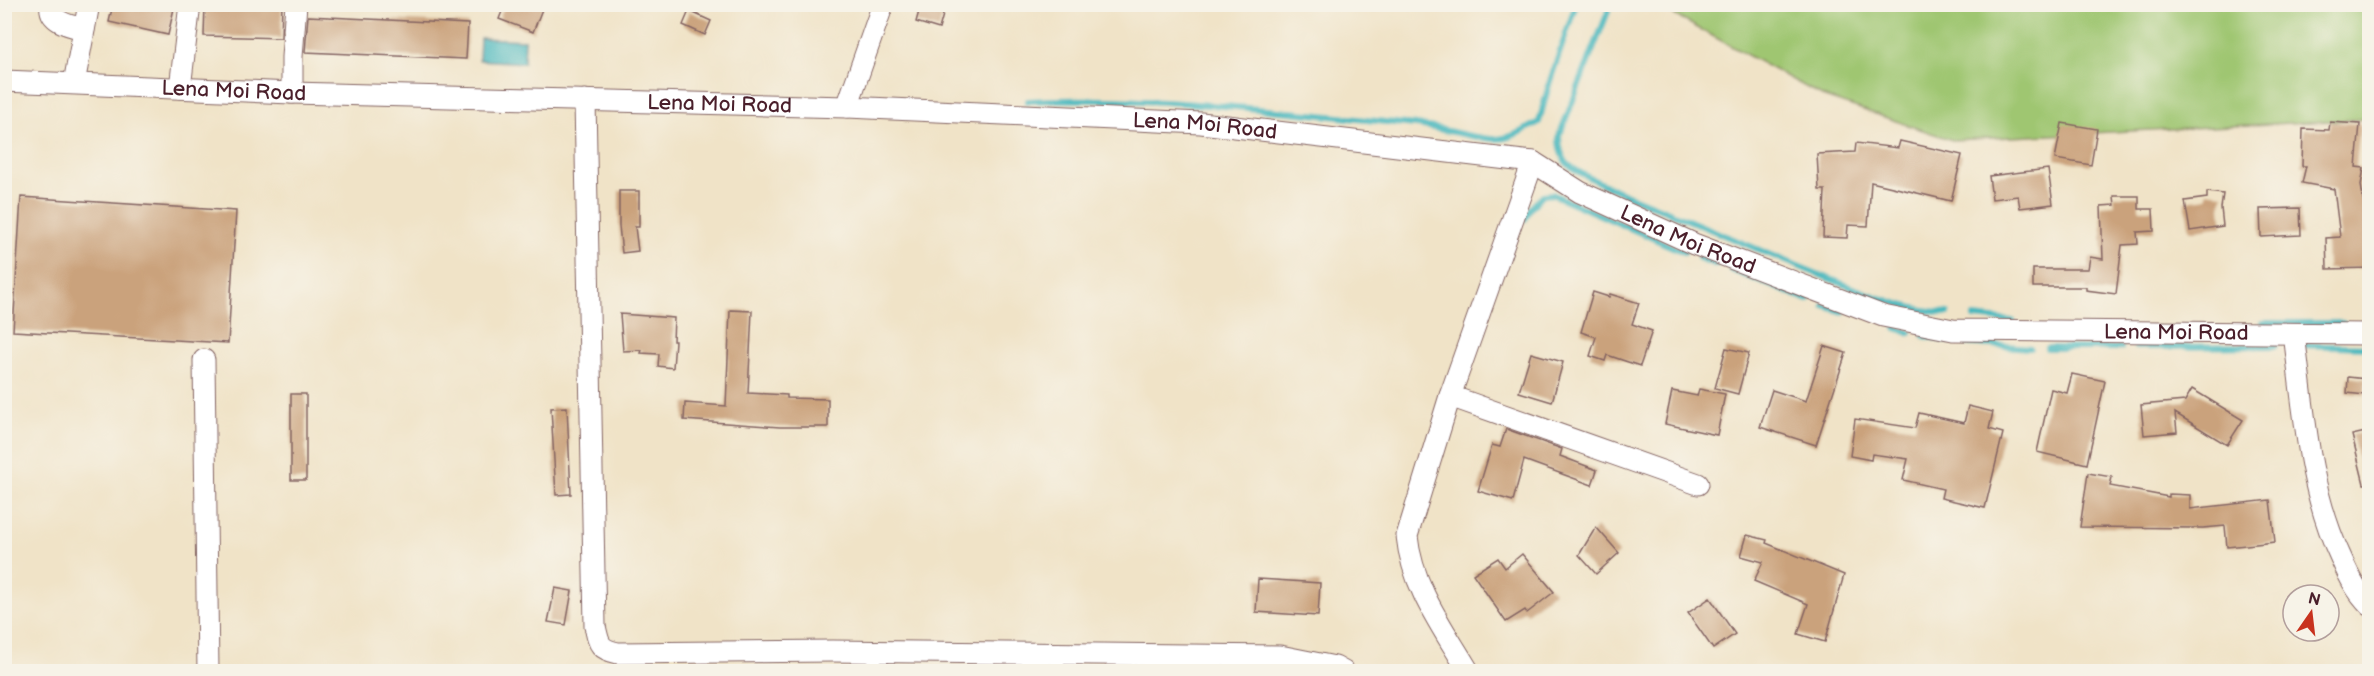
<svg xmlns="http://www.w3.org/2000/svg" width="2374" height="676" viewBox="0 0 2374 676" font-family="'Balsamiq Sans',sans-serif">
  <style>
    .green { fill: #9fc671; stroke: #74724e; stroke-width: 1.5 }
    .water { fill: #48b8be; stroke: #496c74; stroke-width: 1.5 }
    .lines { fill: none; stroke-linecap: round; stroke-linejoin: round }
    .stream { stroke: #48b8be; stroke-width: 6 }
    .building { fill: #caa27b }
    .street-casing { stroke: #846462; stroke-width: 23 }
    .street { stroke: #fff; stroke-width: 21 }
    .labels { text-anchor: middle; stroke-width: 5; stroke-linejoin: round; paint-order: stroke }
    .street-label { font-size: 21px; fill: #4a1f2b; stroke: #f7f3e8 }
  </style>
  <rect width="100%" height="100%" fill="#f7f3e8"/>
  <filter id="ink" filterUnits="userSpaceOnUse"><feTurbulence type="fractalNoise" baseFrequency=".0167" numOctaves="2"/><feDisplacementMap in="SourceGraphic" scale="12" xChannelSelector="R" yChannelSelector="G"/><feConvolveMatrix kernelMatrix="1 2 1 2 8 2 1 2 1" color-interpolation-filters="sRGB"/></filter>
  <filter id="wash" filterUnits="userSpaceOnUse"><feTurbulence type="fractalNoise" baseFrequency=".008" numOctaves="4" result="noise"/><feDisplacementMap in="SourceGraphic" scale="24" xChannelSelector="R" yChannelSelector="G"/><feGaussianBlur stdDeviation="1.35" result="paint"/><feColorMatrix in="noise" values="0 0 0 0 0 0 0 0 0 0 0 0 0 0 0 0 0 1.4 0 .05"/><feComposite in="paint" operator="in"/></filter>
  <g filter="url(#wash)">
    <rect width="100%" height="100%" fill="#f0e3c7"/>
    <polygon class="green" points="1656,5 2369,5 2369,119 1952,140 1822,96"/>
    <polygon class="water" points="480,38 525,40 524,63 479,60"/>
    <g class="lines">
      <g class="stream">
        <path d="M1611,4L1559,136C1559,145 1560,154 1566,162C1578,177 1648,203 1669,212C1721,234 1773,256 1825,277C1864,292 1906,311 1948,313"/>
        <path d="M1028,101C1157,95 1287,112 1416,125C1441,128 1467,137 1492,139C1510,140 1524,130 1539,122L1550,81L1576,4"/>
        <polyline points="1525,219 1530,209 1543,195 1552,194 1684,252"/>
        <polyline points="1699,258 1716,265"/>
        <polyline points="1731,270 1808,300"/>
        <polyline points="1824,306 1843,312"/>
        <polyline points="1974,317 2012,321"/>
        <polyline points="2262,323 2343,323"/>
        <polyline points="2362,323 2370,323"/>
        <polyline points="1896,328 1910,333"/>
        <polyline points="1924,336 1949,341"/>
        <polyline points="1966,343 2030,348"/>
        <polyline points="2300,345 2370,347"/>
        <polyline points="2136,347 2275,346"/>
        <polyline points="2047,348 2121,348"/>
      </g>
    </g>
    <g id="blocks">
      <g class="building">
        <polygon points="113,4 175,4 168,35 109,22"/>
        <polygon points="205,4 282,4 281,38 204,36"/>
        <polygon points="505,4 544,4 533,32 499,19"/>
        <polygon points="921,4 946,4 939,29 916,22"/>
        <polygon points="689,11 711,21 705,35 683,25"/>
        <polygon points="308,16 468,24 466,59 305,52"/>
        <polygon points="2330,122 2360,124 2356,167 2364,168 2361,185 2365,211 2370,210 2370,268 2327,269 2326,238 2340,237 2334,189 2302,183 2306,166 2302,166 2303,129 2329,130"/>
        <polygon points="2062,123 2097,129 2091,165 2055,159"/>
        <polygon points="1900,141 1962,155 1951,201 1871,182 1868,226 1848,225 1847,238 1823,237 1825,190 1819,190 1817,154 1855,152 1856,143 1898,148"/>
        <polygon points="2048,169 2053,204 2020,208 2018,196 1992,199 1989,176"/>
        <polygon points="619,191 639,191 639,227 635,227 638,251 622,253 619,226"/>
        <polygon points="2207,192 2223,194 2221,208 2223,226 2190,231 2185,201 2207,198"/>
        <polygon points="2114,196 2139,196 2139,209 2153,209 2154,231 2137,232 2138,244 2122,245 2116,294 2086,290 2086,287 2033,287 2033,269 2088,269 2090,257 2103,259 2101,206 2115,205"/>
        <polygon points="21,197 236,211 228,343 13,331"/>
        <polygon points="2300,208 2301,235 2261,237 2260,209"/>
        <polygon points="1593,292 1609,297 1610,294 1639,303 1632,324 1652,331 1640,366 1607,355 1605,361 1590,356 1596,337 1581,332"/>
        <polygon points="730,310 752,311 748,393 787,395 787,398 828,399 828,427 780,427 684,420 685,403 726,406"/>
        <polygon points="620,314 674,318 673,341 675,341 673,368 658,366 659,354 641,353 642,350 623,351"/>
        <polygon points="1824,346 1846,353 1816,445 1760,427 1772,390 1806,401"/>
        <polygon points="1726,348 1749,353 1738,394 1715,388"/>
        <polygon points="1531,353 1563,362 1552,402 1519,392"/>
        <polygon points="2072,374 2105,381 2087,464 2037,452 2051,389 2067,393"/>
        <polygon points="2348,377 2366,379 2365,395 2347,393"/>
        <polygon points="1699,389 1725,394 1717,435 1665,424 1672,391 1697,396"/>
        <polygon points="2192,389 2243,420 2227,445 2175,413 2177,432 2144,435 2141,405 2185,401"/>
        <rect x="291" y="394" width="15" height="86"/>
        <polygon points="1968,406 1993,412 1989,429 2003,433 1985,508 1941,498 1943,489 1903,480 1908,459 1872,454 1871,460 1850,456 1855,419 1915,428 1919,413 1964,423"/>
        <polygon points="567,407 571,494 556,495 551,408"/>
        <polygon points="1506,429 1562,449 1560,456 1597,470 1592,485 1524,460 1513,501 1478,491 1492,445 1500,447"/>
        <polygon points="2370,431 2370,484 2364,484 2352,435"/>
        <polygon points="2088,473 2112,477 2110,486 2169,497 2169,494 2190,495 2190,509 2270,500 2275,542 2227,547 2225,526 2203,528 2080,527"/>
        <polygon points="1596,527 1619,553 1596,574 1579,555"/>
        <polygon points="1747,535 1767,540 1766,543 1844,575 1825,642 1798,634 1808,604 1754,581 1763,562 1741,556"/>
        <polygon points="1522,554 1554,592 1527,613 1525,610 1506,622 1473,574 1498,558 1505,568"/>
        <polygon points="1258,579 1320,583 1318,616 1256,612"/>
        <polygon points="555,588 572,591 566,625 548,622"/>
        <polygon points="1710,598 1735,634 1713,649 1688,613"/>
      </g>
    </g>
  </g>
  <g filter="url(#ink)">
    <use href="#blocks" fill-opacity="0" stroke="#846462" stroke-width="1.5"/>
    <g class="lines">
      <defs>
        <g id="street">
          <path d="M51,4C48,22 71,26 84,29"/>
          <path id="s1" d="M4,81L292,93L847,107L1201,123L1533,162L1580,192L1694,244L1883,316L1953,330L2370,334"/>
          <polyline points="74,83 89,4"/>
          <polyline points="180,88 190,4"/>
          <polyline points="292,93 292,57 296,4"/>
          <path d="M585,100L595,626C599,644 599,649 618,653L832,651L1280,656L1335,667L1344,672"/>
          <polyline points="847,107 883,4"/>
          <path d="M2294,334C2304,410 2308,488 2341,558C2349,576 2356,591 2370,605"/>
          <polyline points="204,360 208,672"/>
          <polyline points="1450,396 1698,484"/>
          <path d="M1469,672C1443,628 1412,587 1407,536L1450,396L1533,162"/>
        </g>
      </defs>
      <use href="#street" class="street-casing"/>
      <use href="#street" class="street"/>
    </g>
  </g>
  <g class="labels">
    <g class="street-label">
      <text dy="7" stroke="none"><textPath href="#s1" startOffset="230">Lena Moi Road</textPath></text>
      <text dy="7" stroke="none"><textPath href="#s1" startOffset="716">Lena Moi Road</textPath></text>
      <text dy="7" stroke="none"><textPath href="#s1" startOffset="1202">Lena Moi Road</textPath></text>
      <text dy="7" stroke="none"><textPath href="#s1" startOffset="1706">Lena Moi Road</textPath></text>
      <text dy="7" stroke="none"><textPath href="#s1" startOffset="2210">Lena Moi Road</textPath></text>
    </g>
  </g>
  <rect width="2374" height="676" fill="none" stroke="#f7f3e8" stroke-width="24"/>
  <g transform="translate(2311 613) rotate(14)"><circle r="28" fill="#f7f3e8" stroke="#b29e9c" stroke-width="1.5"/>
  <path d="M0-4.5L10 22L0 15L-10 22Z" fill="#c8321e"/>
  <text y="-9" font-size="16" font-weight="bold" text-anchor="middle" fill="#4a1f2b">N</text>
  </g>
</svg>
